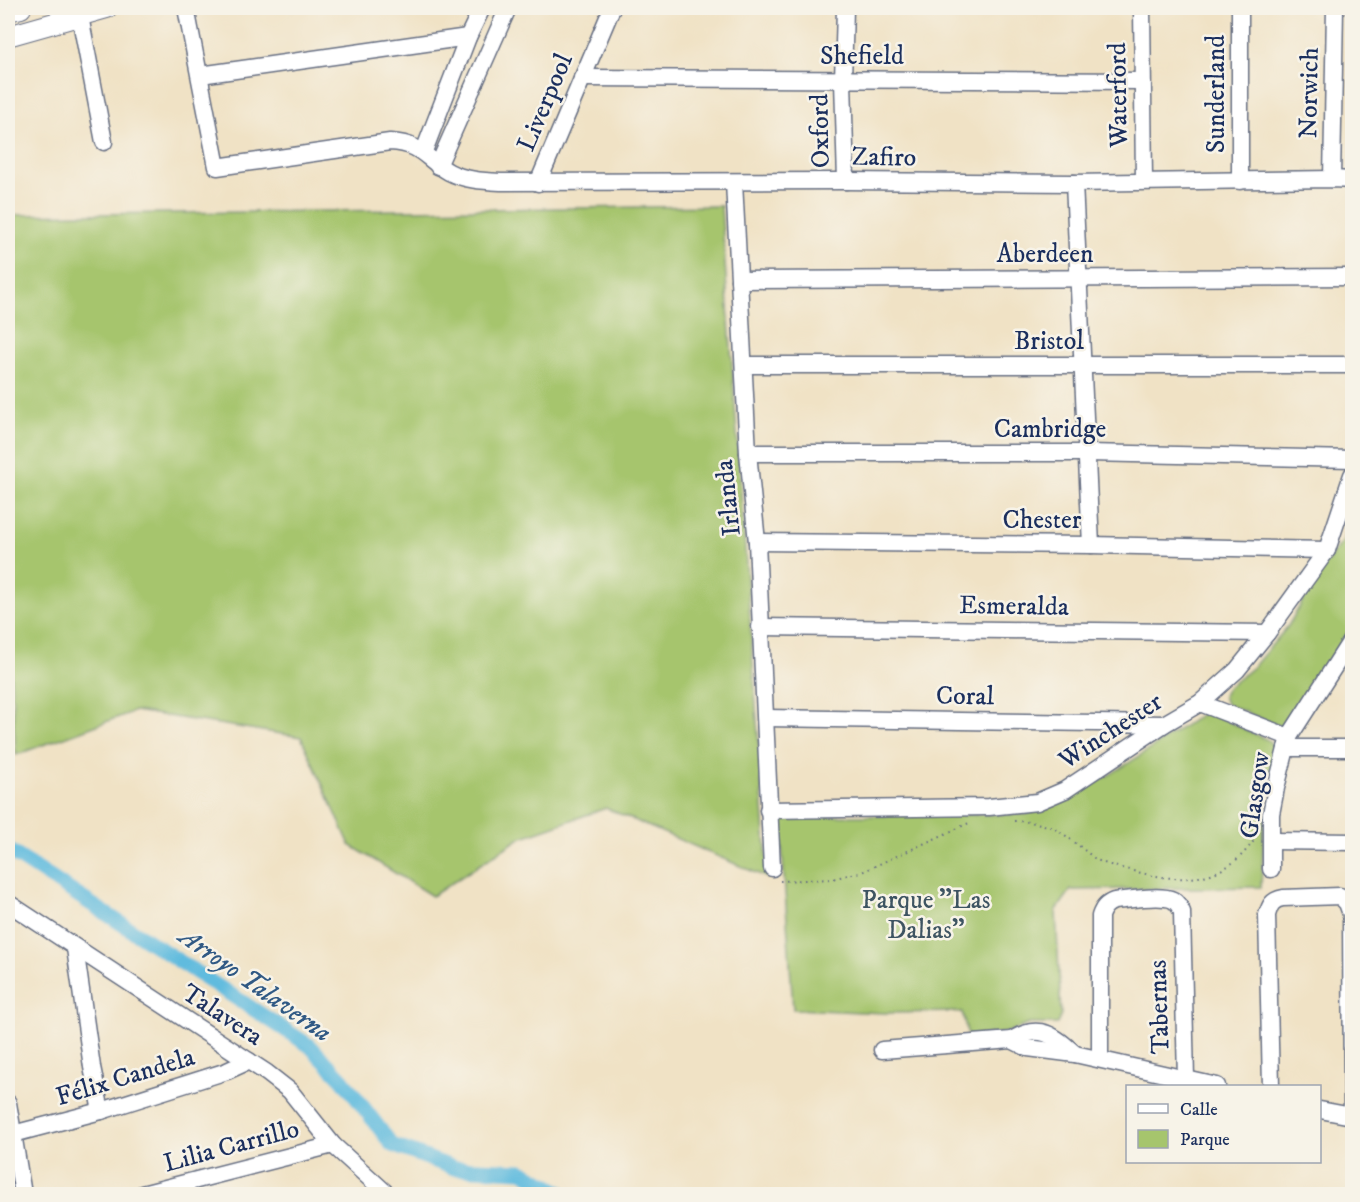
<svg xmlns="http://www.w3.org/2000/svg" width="1360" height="1202" viewBox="0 0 1360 1202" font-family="'IM FELL DW Pica',serif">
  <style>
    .green { fill: #a6c56d; stroke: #607a66; stroke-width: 1.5 }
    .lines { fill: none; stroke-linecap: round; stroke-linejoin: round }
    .canal { stroke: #61bbde; stroke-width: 15 }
    .minor-casing { stroke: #666e82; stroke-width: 19 }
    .tertiary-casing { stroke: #666e82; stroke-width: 22 }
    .path { stroke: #666e82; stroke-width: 2; stroke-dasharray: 1.5 4.5; stroke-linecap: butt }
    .minor { stroke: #fff; stroke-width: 16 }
    .tertiary { stroke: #fff; stroke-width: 20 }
    .labels { text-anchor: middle; stroke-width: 5; stroke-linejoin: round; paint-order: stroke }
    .street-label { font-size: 26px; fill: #1b2f5e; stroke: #f7f3e8 }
    .park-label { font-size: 26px; fill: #3e5462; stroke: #f7f3e8 }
    .water-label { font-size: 27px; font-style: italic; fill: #305984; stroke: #f7f3e8 }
  </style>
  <rect width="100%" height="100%" fill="#f7f3e8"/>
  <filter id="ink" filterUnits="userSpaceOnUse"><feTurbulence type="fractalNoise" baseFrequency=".0167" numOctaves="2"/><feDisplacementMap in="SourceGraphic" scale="12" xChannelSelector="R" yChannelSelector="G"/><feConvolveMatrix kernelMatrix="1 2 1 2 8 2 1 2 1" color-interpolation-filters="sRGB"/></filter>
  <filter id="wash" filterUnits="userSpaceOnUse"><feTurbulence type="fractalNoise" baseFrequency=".008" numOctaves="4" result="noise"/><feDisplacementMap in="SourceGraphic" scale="24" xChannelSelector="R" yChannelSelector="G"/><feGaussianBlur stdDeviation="1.35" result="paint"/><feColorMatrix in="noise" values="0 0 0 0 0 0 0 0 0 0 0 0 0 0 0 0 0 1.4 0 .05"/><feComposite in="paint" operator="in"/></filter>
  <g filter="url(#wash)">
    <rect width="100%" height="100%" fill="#f0e2c5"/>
    <g class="green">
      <polygon points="721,206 768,878 606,808 520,838 432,896 350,845 301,737 135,711 16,755 8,631 8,215"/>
      <polygon points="1352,512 1352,626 1286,729 1226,704 1223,696 1226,689 1254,666 1288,626 1322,568 1344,540"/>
      <path d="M1206,711L1268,740L1276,749L1266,794L1261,887L1071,890L1056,911L1061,1015L1057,1024H1029L1006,1033L968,1036L962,1012L885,1013L793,1009L780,817L1027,814C1093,791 1149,750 1206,711Z"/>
    </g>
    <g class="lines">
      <polyline class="canal" points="8,850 310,1046 342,1079 392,1145 454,1168 522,1171 563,1194"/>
    </g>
  </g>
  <g filter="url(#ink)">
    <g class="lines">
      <defs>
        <g id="minor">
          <path d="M186,8L217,167L390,142C423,144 424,158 449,172C464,180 483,181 501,182L846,181L1074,183L1332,179L1352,180"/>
          <polyline points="845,8 843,81 846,181"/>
          <polyline points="1142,8 1144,181"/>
          <polyline points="80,16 104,142"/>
          <polyline points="200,75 468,37"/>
          <polyline points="582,78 1142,81"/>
          <polyline points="424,151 468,37 482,8"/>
          <polyline points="438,166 508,8"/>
          <polyline points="1332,179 1335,8"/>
          <polyline points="1240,181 1240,8"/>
          <polyline points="734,182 748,453 757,542 772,868"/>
          <polyline points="538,183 612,8"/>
          <polyline points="1074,183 1091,545"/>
          <polyline points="739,280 1352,277"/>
          <polyline points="745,365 1352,365"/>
          <polyline points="748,453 1088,453 1352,459"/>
          <polyline points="757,542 1091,545 1327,550"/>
          <polyline points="760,627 1267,633"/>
          <polyline points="1200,703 1289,737"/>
          <polyline points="766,718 1164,724"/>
          <polyline points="1286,748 1352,748"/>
          <polyline points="768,810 989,807 1037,802 1065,790 1164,724 1200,703 1237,670 1267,633 1327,550 1352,475"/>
          <polyline points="1271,841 1352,842"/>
          <polyline points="1271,869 1271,814 1276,788 1289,737 1352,639"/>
          <polyline points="8,903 267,1073 290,1091 333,1145 387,1194"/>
          <polyline points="75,948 92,1067 101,1111"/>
          <polyline points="1012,1040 1028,1048 1075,1054 1217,1086"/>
          <path d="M882,1050L1012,1040C1039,1022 1055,1036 1075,1054"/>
          <path d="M1100,1059V916C1103,908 1106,904 1114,901C1128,900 1161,894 1173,900C1178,903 1180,907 1182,912L1186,1079"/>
          <path d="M1271,1086L1267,915C1270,905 1272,900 1283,898L1340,896L1347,903L1351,914L1352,1116"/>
          <polyline points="8,1103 23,1194"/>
          <polyline points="1320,1110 1352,1116"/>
          <polyline points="13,1134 101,1111 227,1071 249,1061"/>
          <polyline points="142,1194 333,1145"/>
        </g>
        <g id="tertiary">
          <polyline points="8,11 21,8"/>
          <polyline points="8,36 107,8"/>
        </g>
      </defs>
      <use href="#minor" class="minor-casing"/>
      <use href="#tertiary" class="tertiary-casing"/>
      <g class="path">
        <path d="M1014,821C1055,822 1064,834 1094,858C1102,864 1119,867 1129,870C1178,883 1223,886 1255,839"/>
        <polyline points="780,881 832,879 864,871 969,823"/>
      </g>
      <use href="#minor" class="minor"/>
      <use href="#tertiary" class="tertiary"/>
    </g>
  </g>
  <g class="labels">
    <g class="street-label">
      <text x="862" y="64">Shefield</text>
      <text transform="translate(1308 93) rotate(-89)" y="9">Norwich</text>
      <text transform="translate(1215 94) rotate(-90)" y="9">Sunderland</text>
      <text transform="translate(1117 95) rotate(-91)" y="9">Waterford</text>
      <text transform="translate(544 102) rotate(-67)" y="9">Liverpool</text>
      <text transform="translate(819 131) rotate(-91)" y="9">Oxford</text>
      <text transform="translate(884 156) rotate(1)" y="9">Zafiro</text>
      <text x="1045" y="262">Aberdeen</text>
      <text x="1049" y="349">Bristol</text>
      <text x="1050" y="437">Cambridge</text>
      <text transform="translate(727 498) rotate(-96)" y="9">Irlanda</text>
      <text x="1042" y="528">Chester</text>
      <text transform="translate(1014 605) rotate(1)" y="9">Esmeralda</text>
      <text transform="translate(965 695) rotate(1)" y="9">Coral</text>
      <text transform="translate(1110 730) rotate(-33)" y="9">Winchester</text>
      <text transform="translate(1254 795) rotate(-82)" y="9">Glasgow</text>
      <text transform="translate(1158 1007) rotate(-92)" y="9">Tabernas</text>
      <text transform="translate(223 1014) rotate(33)" y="9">Talavera</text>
      <text transform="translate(125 1076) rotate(-17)" y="9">Félix Candela</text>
      <text transform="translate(231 1145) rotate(-15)" y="9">Lilia Carrillo</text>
    </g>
    <g class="park-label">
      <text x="926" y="908">Parque "Las<tspan x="926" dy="30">Dalias"</tspan></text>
    </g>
    <g class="water-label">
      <text transform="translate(256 984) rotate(35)" y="9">Arroyo Talaverna</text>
    </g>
  </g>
  <rect width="1360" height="1202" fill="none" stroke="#f7f3e8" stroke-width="30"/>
  <rect x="1126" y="1085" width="195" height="78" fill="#f7f3e8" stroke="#9fa5b1" stroke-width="1.5"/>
  <rect x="1138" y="1104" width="30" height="9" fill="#ffffff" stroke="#9fa5b1" stroke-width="1.5"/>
  <text x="1180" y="1115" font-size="18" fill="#1b2f5e">Calle</text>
  <rect x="1138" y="1130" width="30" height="18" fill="#a6c56d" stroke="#9fa5b1" stroke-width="1.5"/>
  <text x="1180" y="1145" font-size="18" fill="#1b2f5e">Parque</text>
</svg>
